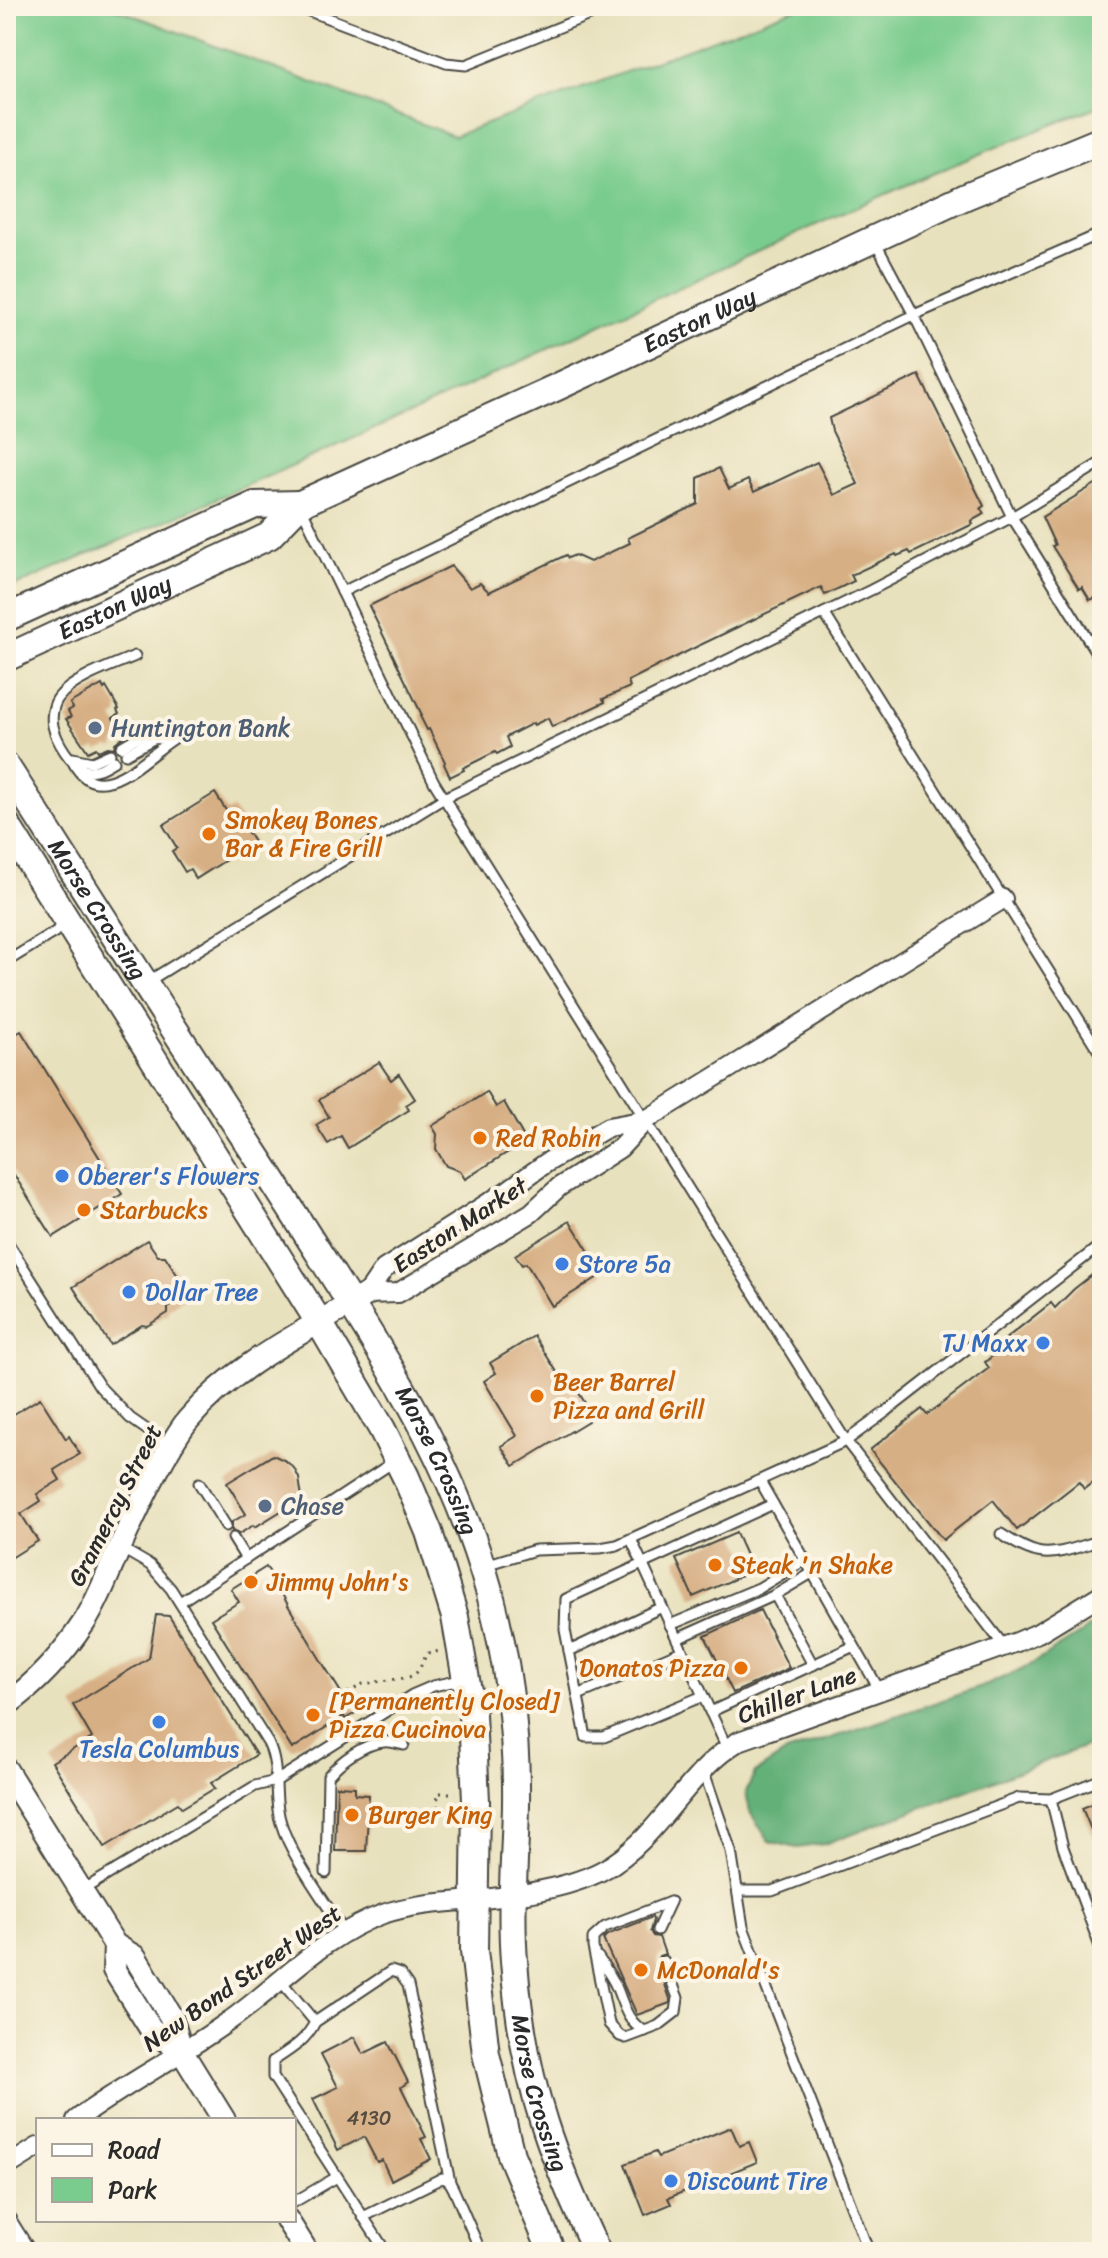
<svg xmlns="http://www.w3.org/2000/svg" width="1108" height="2258" viewBox="0 0 1108 2258" font-family="Sriracha,sans-serif">
  <style>
    .green { fill: #7acc8e; stroke: #527c5c; stroke-width: 2 }
    .forest { fill: #63b079; stroke: #476e52; stroke-width: 2 }
    .building { fill: #d7af84 }
    .lines { fill: none; stroke-linecap: round; stroke-linejoin: round }
    .service-casing { stroke: #474641; stroke-width: 13 }
    .minor-casing { stroke: #474641; stroke-width: 22 }
    .tertiary-casing { stroke: #474641; stroke-width: 26 }
    .secondary-casing { stroke: #474641; stroke-width: 30 }
    .path { stroke: #474641; stroke-width: 3; stroke-dasharray: 2 6; stroke-linecap: butt }
    .service { stroke: #fff; stroke-width: 9 }
    .minor { stroke: #fff; stroke-width: 18 }
    .tertiary { stroke: #fff; stroke-width: 22 }
    .secondary { stroke: #fff; stroke-width: 26 }
    .service-dot { fill: #5c6f8a; stroke: #fcf5e5; stroke-width: 3 }
    .food-dot { fill: #e8710a; stroke: #fcf5e5; stroke-width: 3 }
    .shop-dot { fill: #3f7fe0; stroke: #fcf5e5; stroke-width: 3 }
    .labels { text-anchor: middle; stroke-width: 8; stroke-linejoin: round; paint-order: stroke }
    .number-label { font-size: 20px; fill: #564c41 }
    .street-label { font-size: 24px; fill: #2b2b2b; stroke: #fcf5e5 }
    .service-label { font-size: 24px; fill: #4e5e75; stroke: #fcf5e5; text-anchor: start }
    .food-label { font-size: 24px; fill: #c56008; stroke: #fcf5e5; text-anchor: start }
    .shop-label { font-size: 24px; fill: #366cbe; stroke: #fcf5e5; text-anchor: start }
  </style>
  <rect width="100%" height="100%" fill="#fcf5e5"/>
  <filter id="ink" filterUnits="userSpaceOnUse"><feTurbulence type="fractalNoise" baseFrequency=".0125" numOctaves="2"/><feDisplacementMap in="SourceGraphic" scale="16" xChannelSelector="R" yChannelSelector="G"/><feConvolveMatrix kernelMatrix="1 2 1 2 8 2 1 2 1" color-interpolation-filters="sRGB"/></filter>
  <filter id="wash" filterUnits="userSpaceOnUse"><feTurbulence type="fractalNoise" baseFrequency=".006" numOctaves="4" result="noise"/><feDisplacementMap in="SourceGraphic" scale="32" xChannelSelector="R" yChannelSelector="G"/><feGaussianBlur stdDeviation="1.8" result="paint"/><feColorMatrix in="noise" values="0 0 0 0 0 0 0 0 0 0 0 0 0 0 0 0 0 1.4 0 .05"/><feComposite in="paint" operator="in"/></filter>
  <g filter="url(#wash)">
    <rect width="100%" height="100%" fill="#e8e1bd"/>
    <path class="green" d="M6,6H109L454,136L802,6H1102V105C872,193 651,302 427,405C288,469 146,529 6,590Z"/>
    <polygon class="forest" points="1102,1620 1102,1740 824,1844 797,1848 769,1841 750,1812 746,1792 755,1773 784,1754 987,1685 1030,1665"/>
    <g id="blocks">
      <g class="building">
        <polygon points="919,375 984,506 981,508 984,514 971,521 973,524 911,554 909,551 897,556 896,554 851,575 854,581 825,595 821,587 694,648 628,681 630,687 603,699 605,702 552,727 548,718 534,725 533,723 506,737 510,747 497,754 495,752 463,768 464,770 450,777 444,764 445,762 429,729 427,730 420,716 422,715 369,606 451,566 470,588 480,583 489,592 566,555 568,558 575,555 590,562 630,543 628,538 698,504 698,478 719,468 729,489 748,480 754,492 817,462 834,495 858,484 832,431 829,418"/>
        <polygon points="1102,480 1102,595 1090,600 1082,587 1079,589 1052,546 1055,545 1042,517"/>
        <polygon points="102,685 104,689 106,687 119,709 117,710 119,714 113,718 124,736 115,743 114,748 108,747 98,751 96,748 88,752 66,719 71,717 68,711 73,708 70,703"/>
        <polygon points="215,793 227,812 233,809 254,842 196,879 190,869 185,872 172,851 177,848 163,825"/>
        <polygon points="21,1031 122,1194 53,1237 6,1162 6,1040"/>
        <polygon points="379,1062 391,1080 399,1074 415,1099 406,1105 409,1110 348,1148 341,1136 328,1144 316,1125 329,1117 319,1100"/>
        <polygon points="487,1092 496,1107 504,1102 526,1141 465,1179 460,1171 446,1166 436,1149 437,1134 432,1126"/>
        <polygon points="570,1221 603,1274 552,1306 526,1263 522,1265 515,1255"/>
        <polygon points="147,1240 158,1256 165,1256 178,1276 176,1278 178,1281 175,1283 184,1298 168,1308 168,1313 147,1326 142,1325 110,1345 73,1287"/>
        <polygon points="1102,1267 1102,1475 1084,1489 1079,1482 1017,1530 993,1500 943,1540 870,1450 922,1409 927,1415 989,1368 985,1362 1007,1344 1004,1340 1051,1303 1055,1308 1074,1289"/>
        <polygon points="534,1336 568,1389 574,1385 585,1403 579,1407 588,1421 514,1466 501,1446 517,1436 484,1381 496,1373 490,1363"/>
        <polygon points="40,1398 66,1439 69,1436 80,1454 54,1470 60,1480 37,1494 41,1501 21,1514 38,1541 6,1561 6,1419"/>
        <polygon points="273,1455 286,1461 294,1468 299,1478 302,1498 255,1527 254,1525 239,1534 232,1531 232,1522 246,1514 227,1483"/>
        <polygon points="736,1533 753,1571 693,1597 676,1559"/>
        <polygon points="266,1567 284,1592 282,1594 289,1607 320,1659 347,1702 350,1700 357,1712 345,1719 344,1716 292,1749 211,1619 239,1602 231,1589"/>
        <polygon points="760,1610 789,1668 733,1693 705,1636"/>
        <polygon points="156,1615 169,1616 256,1755 211,1783 215,1788 182,1808 178,1803 105,1847 52,1762 92,1738 73,1705 149,1658"/>
        <polygon points="337,1786 355,1787 355,1794 369,1795 366,1851 335,1851"/>
        <polygon points="1102,1800 1102,1856 1082,1808"/>
        <polygon points="652,1917 653,1920 650,1931 653,1936 659,1937 665,1954 659,1956 657,1961 670,1999 670,2003 637,2015 603,1939 607,1935"/>
        <polygon points="354,2037 363,2054 388,2042 408,2082 401,2087 426,2137 421,2139 431,2159 391,2180 382,2160 377,2162 364,2137 338,2150 313,2099 338,2087 321,2054"/>
        <polygon points="731,2127 739,2146 749,2142 757,2162 668,2198 671,2204 645,2215 625,2164 655,2152 658,2157"/>
      </g>
    </g>
  </g>
  <g filter="url(#ink)">
    <use href="#blocks" fill-opacity="0" stroke="#474641" stroke-width="2"/>
    <g class="lines">
      <defs>
        <g id="service">
          <polyline points="296,6 446,63 466,65 599,11 605,6"/>
          <polyline points="874,240 914,315 1012,517 1102,662"/>
          <polyline points="301,507 434,782 846,1441 1004,1646"/>
          <polyline points="342,592 914,315 1102,233"/>
          <polyline points="824,613 1102,1056"/>
          <path d="M121,747C134,739 143,732 158,735"/>
          <polyline points="126,754 153,739 174,737"/>
          <polyline points="73,758 92,762 110,754"/>
          <path d="M114,761C106,766 96,773 85,770C71,766 56,740 53,726C51,717 53,704 59,697C72,679 114,665 135,656"/>
          <path d="M74,764C101,812 149,752 178,736"/>
          <polyline points="6,962 68,924"/>
          <polyline points="147,982 444,798 871,590 1012,517 1102,462"/>
          <polyline points="6,1240 100,1387 130,1418 170,1446"/>
          <polyline points="760,1481 880,1691"/>
          <polyline points="199,1483 226,1526"/>
          <path d="M1001,1534C1012,1541 1024,1549 1037,1552C1056,1557 1083,1545 1102,1540"/>
          <polyline points="233,1538 246,1559"/>
          <polyline points="631,1539 727,1748"/>
          <path d="M119,1547L150,1565L171,1589L268,1743C281,1769 272,1797 281,1823C291,1857 325,1901 344,1932"/>
          <polyline points="485,1565 535,1550 600,1548 617,1545 846,1441 887,1411 1102,1244"/>
          <polyline points="775,1595 813,1665"/>
          <polyline points="180,1602 395,1461"/>
          <polyline points="670,1625 759,1588 805,1560"/>
          <polyline points="677,1639 775,1595 812,1573"/>
          <polyline points="569,1651 662,1607"/>
          <polyline points="578,1695 682,1651"/>
          <polyline points="703,1696 604,1737 586,1737 565,1630 566,1599 773,1504"/>
          <polyline points="710,1712 854,1646"/>
          <polyline points="703,1769 731,1851 743,1927 869,2252"/>
          <polyline points="1051,1799 1063,1847 1102,1952"/>
          <path d="M326,1873L328,1776C340,1761 365,1743 384,1742C391,1741 398,1744 404,1745"/>
          <polyline points="81,1891 255,1786 276,1781 412,1695 433,1686 465,1679"/>
          <polyline points="739,1891 772,1891 1019,1798 1051,1799 1102,1779"/>
          <polyline points="657,1930 670,1902"/>
          <path d="M598,1957C603,1965 610,1974 615,1984C623,2001 626,2023 645,2031"/>
          <polyline points="664,1961 678,1998 676,2012 658,2026 626,2038 620,2036 609,2024 593,1947 593,1938 605,1927 670,1902"/>
          <path d="M280,1980L315,2022C306,2041 290,2050 273,2061V2077L386,2252"/>
          <polyline points="315,2022 391,1971 400,1974 408,1985 450,2182"/>
          <polyline points="294,2202 337,2177"/>
          <path d="M363,2217L442,2178C448,2179 450,2182 453,2188L481,2252"/>
        </g>
        <g id="minor">
          <polyline points="367,1294 398,1293 531,1213 559,1187 620,1148 646,1120 1003,899"/>
          <polyline points="367,1294 384,1269 507,1191 546,1163 608,1127 646,1120"/>
          <path d="M76,2120C125,2084 180,2056 229,2021C281,1984 322,1936 383,1914C412,1904 443,1903 473,1900C513,1896 568,1889 603,1870C660,1839 684,1774 739,1741L1017,1642L1038,1633L1102,1594"/>
          <polyline points="6,2167 38,2147"/>
          <polyline points="6,2220 26,2252"/>
        </g>
        <g id="tertiary">
          <path d="M6,1705C37,1683 64,1653 85,1621C99,1599 108,1573 119,1549C130,1525 141,1501 153,1478C164,1458 174,1437 188,1420C236,1363 305,1332 367,1294"/>
          <polyline points="6,1770 115,1945 135,1957 171,2017 182,2052 224,2120"/>
          <polyline points="115,1945 114,1970 151,2029 182,2052"/>
          <polyline points="287,2220 307,2252"/>
        </g>
        <g id="secondary">
          <polyline points="6,618 255,505 300,504"/>
          <path id="s1" d="M6,658L269,536L300,504L557,387L966,196L1102,140"/>
          <path id="s2" d="M6,766C86,891 165,1016 246,1140C278,1188 308,1236 339,1285C404,1387 457,1476 490,1594C508,1662 517,1734 516,1805C515,1857 510,1909 514,1961C518,2015 527,2071 544,2123C558,2167 577,2210 597,2252"/>
          <polyline points="6,824 319,1322 382,1429 406,1477 429,1532 455,1617 472,1714 476,1801 474,1951 486,2054 511,2155 552,2252"/>
        </g>
      </defs>
      <use href="#service" class="service-casing"/>
      <use href="#minor" class="minor-casing"/>
      <use href="#tertiary" class="tertiary-casing"/>
      <use href="#secondary" class="secondary-casing"/>
      <g class="path">
        <polyline points="348,1693 363,1684 409,1677 415,1674 419,1670 427,1653 441,1651"/>
        <path d="M379,1809C390,1815 405,1821 418,1816C426,1812 428,1810 437,1810L438,1793H456"/>
      </g>
      <use href="#service" class="service"/>
      <use href="#minor" class="minor"/>
      <use href="#tertiary" class="tertiary"/>
      <use href="#secondary" class="secondary"/>
    </g>
  </g>
  <g class="service-dot">
    <circle cx="95" cy="728" r="8"/>
    <circle cx="265" cy="1506" r="8"/>
  </g>
  <g class="food-dot">
    <circle cx="209" cy="834" r="8"/>
    <circle cx="480" cy="1138" r="8"/>
    <circle cx="84" cy="1210" r="8"/>
    <circle cx="537" cy="1396" r="8"/>
    <circle cx="715" cy="1565" r="8"/>
    <circle cx="251" cy="1582" r="8"/>
    <circle cx="741" cy="1668" r="8"/>
    <circle cx="313" cy="1715" r="8"/>
    <circle cx="352" cy="1815" r="8"/>
    <circle cx="641" cy="1970" r="8"/>
  </g>
  <g class="shop-dot">
    <circle cx="62" cy="1176" r="8"/>
    <circle cx="562" cy="1264" r="8"/>
    <circle cx="129" cy="1292" r="8"/>
    <circle cx="1043" cy="1343" r="8"/>
    <circle cx="159" cy="1722" r="8"/>
    <circle cx="671" cy="2181" r="8"/>
  </g>
  <g class="labels">
    <g class="number-label">
      <text x="369" y="2125">4130</text>
    </g>
    <g class="street-label">
      <text dy="8" stroke="none"><textPath href="#s1" startOffset="774">Easton Way</textPath></text>
      <text dy="8" stroke="none"><textPath href="#s1" startOffset="120">Easton Way</textPath></text>
      <text dy="8" stroke="none"><textPath href="#s2" startOffset="170">Morse Crossing</textPath></text>
      <text transform="translate(460 1225) rotate(-33)" y="8">Easton Market</text>
      <text dy="8" stroke="none"><textPath href="#s2" startOffset="818">Morse Crossing</textPath></text>
      <text transform="translate(115 1505) rotate(-63)" y="8">Gramercy Street</text>
      <text transform="translate(797 1695) rotate(-20)" y="8">Chiller Lane</text>
      <text transform="translate(242 1978) rotate(-35)" y="8">New Bond Street West</text>
      <text dy="8" stroke="none"><textPath href="#s2" startOffset="1466">Morse Crossing</textPath></text>
    </g>
    <g class="service-label">
      <text x="111" y="736">Huntington Bank</text>
      <text x="281" y="1514">Chase</text>
    </g>
    <g class="food-label">
      <text x="225" y="828">Smokey Bones<tspan x="225" dy="28">Bar &amp; Fire Grill</tspan></text>
      <text x="496" y="1146">Red Robin</text>
      <text x="100" y="1218">Starbucks</text>
      <text x="553" y="1390">Beer Barrel<tspan x="553" dy="28">Pizza and Grill</tspan></text>
      <text x="731" y="1573">Steak 'n Shake</text>
      <text x="267" y="1590">Jimmy John's</text>
      <text x="725" y="1676" text-anchor="end">Donatos Pizza</text>
      <text x="329" y="1709">[Permanently Closed]<tspan x="329" dy="28">Pizza Cucinova</tspan></text>
      <text x="368" y="1823">Burger King</text>
      <text x="657" y="1978">McDonald's</text>
    </g>
    <g class="shop-label">
      <text x="78" y="1184">Oberer's Flowers</text>
      <text x="578" y="1272">Store 5a</text>
      <text x="145" y="1300">Dollar Tree</text>
      <text x="1027" y="1351" text-anchor="end">TJ Maxx</text>
      <text x="159" y="1757" text-anchor="middle">Tesla Columbus</text>
      <text x="687" y="2189">Discount Tire</text>
    </g>
  </g>
  <rect width="1108" height="2258" fill="none" stroke="#fcf5e5" stroke-width="32"/>
  <rect x="36" y="2118" width="260" height="104" fill="#fcf5e5" stroke="#a8a49b" stroke-width="2"/>
  <rect x="52" y="2144" width="40" height="12" fill="#ffffff" stroke="#a8a49b" stroke-width="2"/>
  <text x="108" y="2158" font-size="24" fill="#2b2b2b">Road</text>
  <rect x="52" y="2178" width="40" height="24" fill="#7acc8e" stroke="#a8a49b" stroke-width="2"/>
  <text x="108" y="2198" font-size="24" fill="#2b2b2b">Park</text>
</svg>
